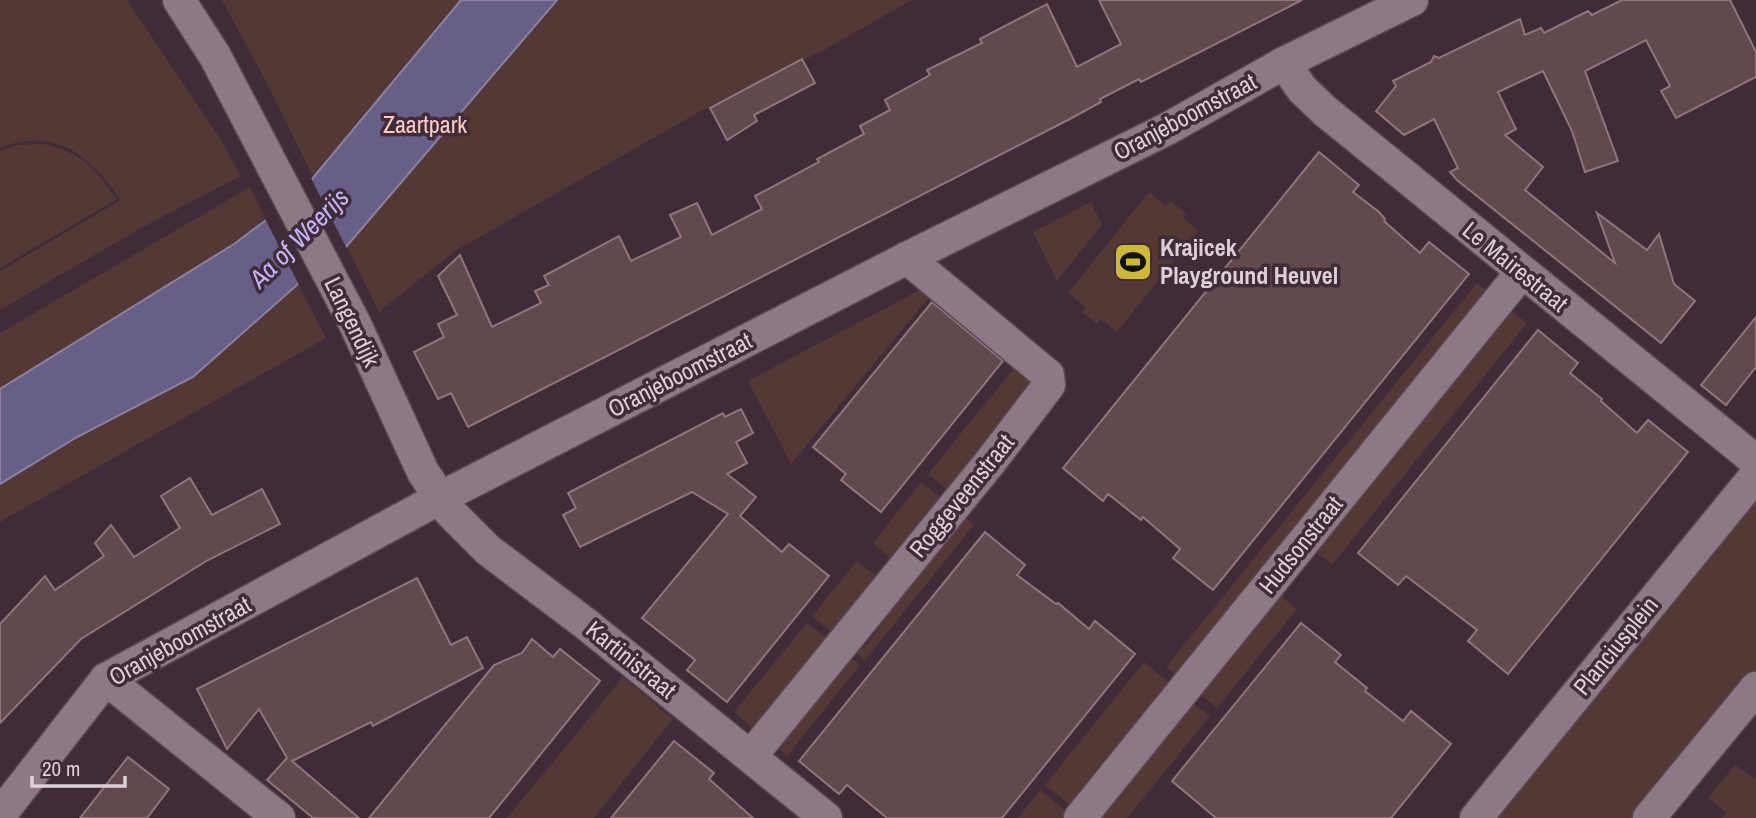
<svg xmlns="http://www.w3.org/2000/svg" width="1756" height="818" viewBox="0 0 1756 818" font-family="'Archivo Narrow',sans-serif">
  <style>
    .green { fill: #533835 }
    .water { fill: #685f89; stroke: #8b81a0; stroke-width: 2 }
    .pier { fill: #402c39 }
    .building { fill: #62494e; stroke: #91757b; stroke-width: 2 }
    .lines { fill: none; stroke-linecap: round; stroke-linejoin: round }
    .minor-casing { stroke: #594853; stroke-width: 35 }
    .minor { stroke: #8f7886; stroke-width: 32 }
    .labels { text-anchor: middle; stroke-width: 7; stroke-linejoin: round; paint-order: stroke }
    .street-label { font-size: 24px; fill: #dccfd7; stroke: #402c39 }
    .park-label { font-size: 24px; fill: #fdcbc4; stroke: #402c39 }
    .poi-label { font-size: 24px; font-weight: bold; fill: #dccfd7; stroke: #402c39; text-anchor: start }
    .water-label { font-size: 26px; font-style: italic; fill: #c2b4f7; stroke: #402c39 }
  </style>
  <rect width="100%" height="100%" fill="#402c39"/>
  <g class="green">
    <path d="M0,0H127L221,140L241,176L141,228L0,310V271L121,200C89,156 57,126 0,148Z"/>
    <polygon points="222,0 912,0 826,49 713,104 455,251 379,312 271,91"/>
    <path d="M44,144C84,154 93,167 117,199L0,268V151L17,145Z"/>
    <polygon points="250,187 266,220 234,244 0,389 0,333"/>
    <polygon points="1149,192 1166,206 1171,201 1186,214 1183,218 1198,231 1117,332 1101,319 1097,324 1082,312 1086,307 1068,293"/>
    <polygon points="1091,202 1102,225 1057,281 1033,232"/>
    <polygon points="1477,283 1493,295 1212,637 1207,634 1174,674 1166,667"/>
    <polygon points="298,284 326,338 0,522 0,484 77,437 193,377"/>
    <polygon points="931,284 936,289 791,464 748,381"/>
    <polygon points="1505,306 1527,323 1332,565 1310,547"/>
    <polygon points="1019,362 1034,384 952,493 928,474"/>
    <polygon points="921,482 940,497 910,533 918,540 899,558 889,557 873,543"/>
    <polygon points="1756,492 1756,674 1639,818 1491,818"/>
    <polygon points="960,513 974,525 865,660 851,649 855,643 862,649 880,628 872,621"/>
    <polygon points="857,561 876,576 849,610 854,614 836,636 812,616"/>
    <polygon points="1274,591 1297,609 1217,708 1194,690"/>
    <polygon points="807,623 831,642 757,732 734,712"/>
    <polygon points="846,654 860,665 787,756 773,745"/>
    <polygon points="1144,662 1173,686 1112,761 1107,757 1074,797 1079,802 1074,808 1045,785"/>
    <polygon points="623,677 673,719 594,818 507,818"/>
    <polygon points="1187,698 1210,716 1127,818 1090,818"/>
    <polygon points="1735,765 1756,779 1756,818 1722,818 1726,812 1708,798"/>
    <polygon points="1040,790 1069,813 1065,818 1018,818"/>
  </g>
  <polygon class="water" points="461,0 557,0 346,247 298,284 193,377 77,437 0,484 0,389 234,244 266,220 312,179"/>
  <polygon class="pier" points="310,176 348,251 300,287 264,217"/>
  <g class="building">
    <polygon points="1099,0 1302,0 1141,82 1139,79 1100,99 1101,102 1068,120 468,427 451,393 438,399 414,352 444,337 438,324 457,315 438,276 460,255 492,327 541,303 535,291 549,285 544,276 619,236 631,261 681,237 670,215 697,203 712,235 762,209 755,196 819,162 817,159 864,134 860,126 890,110 885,100 930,75 927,70 982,43 980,39 1047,4 1077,67 1121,44"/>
    <polygon points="1622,0 1730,0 1756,52 1756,77 1676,118 1661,91 1670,86 1646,40 1585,71 1618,161 1585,172 1572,131 1543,71 1498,92 1516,129 1505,135 1543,167 1525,190 1615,263 1597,213 1647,250 1659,234 1674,284 1695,301 1661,343 1457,180 1450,172 1458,168 1434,119 1404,135 1376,111 1396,86 1393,81 1431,62 1434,56 1439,58 1520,19 1525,35 1541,28 1544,33 1588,11 1592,15"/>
    <polygon points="802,59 815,83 754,115 757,121 727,140 710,108"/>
    <polygon points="1319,152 1359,185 1353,192 1379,212 1385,219 1384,221 1420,253 1429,242 1469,274 1213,590 1173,558 1180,549 1143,517 1141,520 1108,494 1103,501 1063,468"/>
    <polygon points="932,302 1003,361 881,512 841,480 846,474 813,447"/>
    <polygon points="1756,317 1756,367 1726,405 1701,385"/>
    <polygon points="1538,330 1578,363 1570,373 1602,399 1601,401 1637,433 1648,420 1688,452 1508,674 1468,641 1477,630 1406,576 1398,585 1358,553"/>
    <polygon points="741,409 753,433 736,442 747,463 727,474 756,497 740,516 782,552 789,544 829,576 727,702 687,670 695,660 642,618 728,514 692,492 580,547 563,515 576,508 568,493 723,413 725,417"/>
    <polygon points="190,478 212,515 262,489 280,524 208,560 81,639 0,723 0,624 45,576 55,590 104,556 95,543 111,525 134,557 180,528 161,496"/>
    <polygon points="985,532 1025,565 1017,575 1056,604 1058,603 1089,629 1095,621 1135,654 1002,818 887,818 847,785 839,794 799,761"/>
    <polygon points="417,578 451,645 467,637 483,668 373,726 371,722 292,761 359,818 313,818 267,780 287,758 259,709 227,749 197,689"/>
    <polygon points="1301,623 1341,655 1335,662 1367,688 1365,691 1403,721 1411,711 1451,744 1391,818 1216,818 1172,781"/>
    <polygon points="532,639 553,657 560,649 600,681 489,818 369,818 494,665 522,653"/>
    <polygon points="674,741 714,773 709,779 753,818 611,818"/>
    <polygon points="128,757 169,789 147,818 80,818"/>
  </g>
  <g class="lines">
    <defs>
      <g id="minor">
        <polyline points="179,0 215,56 355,324 423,472 450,512 488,550 586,624 826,818"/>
        <polyline points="1284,63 1302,89 1325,111 1756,461"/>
        <polyline points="106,679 279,818"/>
        <polyline points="751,756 991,461 1049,385 1048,375 907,258"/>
        <polyline points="0,815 106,679 440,498 907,258 1167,129 1284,63 1412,0"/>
        <polyline points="1080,818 1522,272"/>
        <polyline points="1476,818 1756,475"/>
        <polyline points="1649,818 1756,688"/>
      </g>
    </defs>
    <use href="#minor" class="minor-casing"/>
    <use href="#minor" class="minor"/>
  </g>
  <defs>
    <symbol id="stadium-square" viewBox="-11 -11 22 22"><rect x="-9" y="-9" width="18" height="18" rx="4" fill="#ceb837" stroke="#402c39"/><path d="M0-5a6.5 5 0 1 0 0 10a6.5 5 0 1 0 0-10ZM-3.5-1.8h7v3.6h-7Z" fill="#111"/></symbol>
  </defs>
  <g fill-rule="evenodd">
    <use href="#stadium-square" x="1111" y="240" width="44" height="44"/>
  </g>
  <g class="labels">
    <g class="street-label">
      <text transform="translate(1185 117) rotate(-28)" y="8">Oranjeboomstraat</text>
      <text transform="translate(1515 267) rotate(39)" y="8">Le Mairestraat</text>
      <text transform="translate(352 322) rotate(64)" y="8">Langendijk</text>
      <text transform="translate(680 375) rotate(-27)" y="8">Oranjeboomstraat</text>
      <text transform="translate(962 496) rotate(-51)" y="8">Roggeveenstraat</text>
      <text transform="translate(1301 545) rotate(-51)" y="8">Hudsonstraat</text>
      <text transform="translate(180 641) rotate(-29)" y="8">Oranjeboomstraat</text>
      <text transform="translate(1616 646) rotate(-51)" y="8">Planciusplein</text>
      <text transform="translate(631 660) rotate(39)" y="8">Kartinistraat</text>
    </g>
    <g class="park-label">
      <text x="425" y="133">Zaartpark</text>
    </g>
    <g class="poi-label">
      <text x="1160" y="256">Krajicek<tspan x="1160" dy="28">Playground Heuvel</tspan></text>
    </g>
    <g class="water-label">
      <text transform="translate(299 238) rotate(-45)" y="9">Aa of Weerijs</text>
    </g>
  </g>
  <path d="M32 776v10h93v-10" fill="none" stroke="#dccfd7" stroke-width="3.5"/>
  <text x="42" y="776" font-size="21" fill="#dccfd7" stroke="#402c39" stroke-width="5" paint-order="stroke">20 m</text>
</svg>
